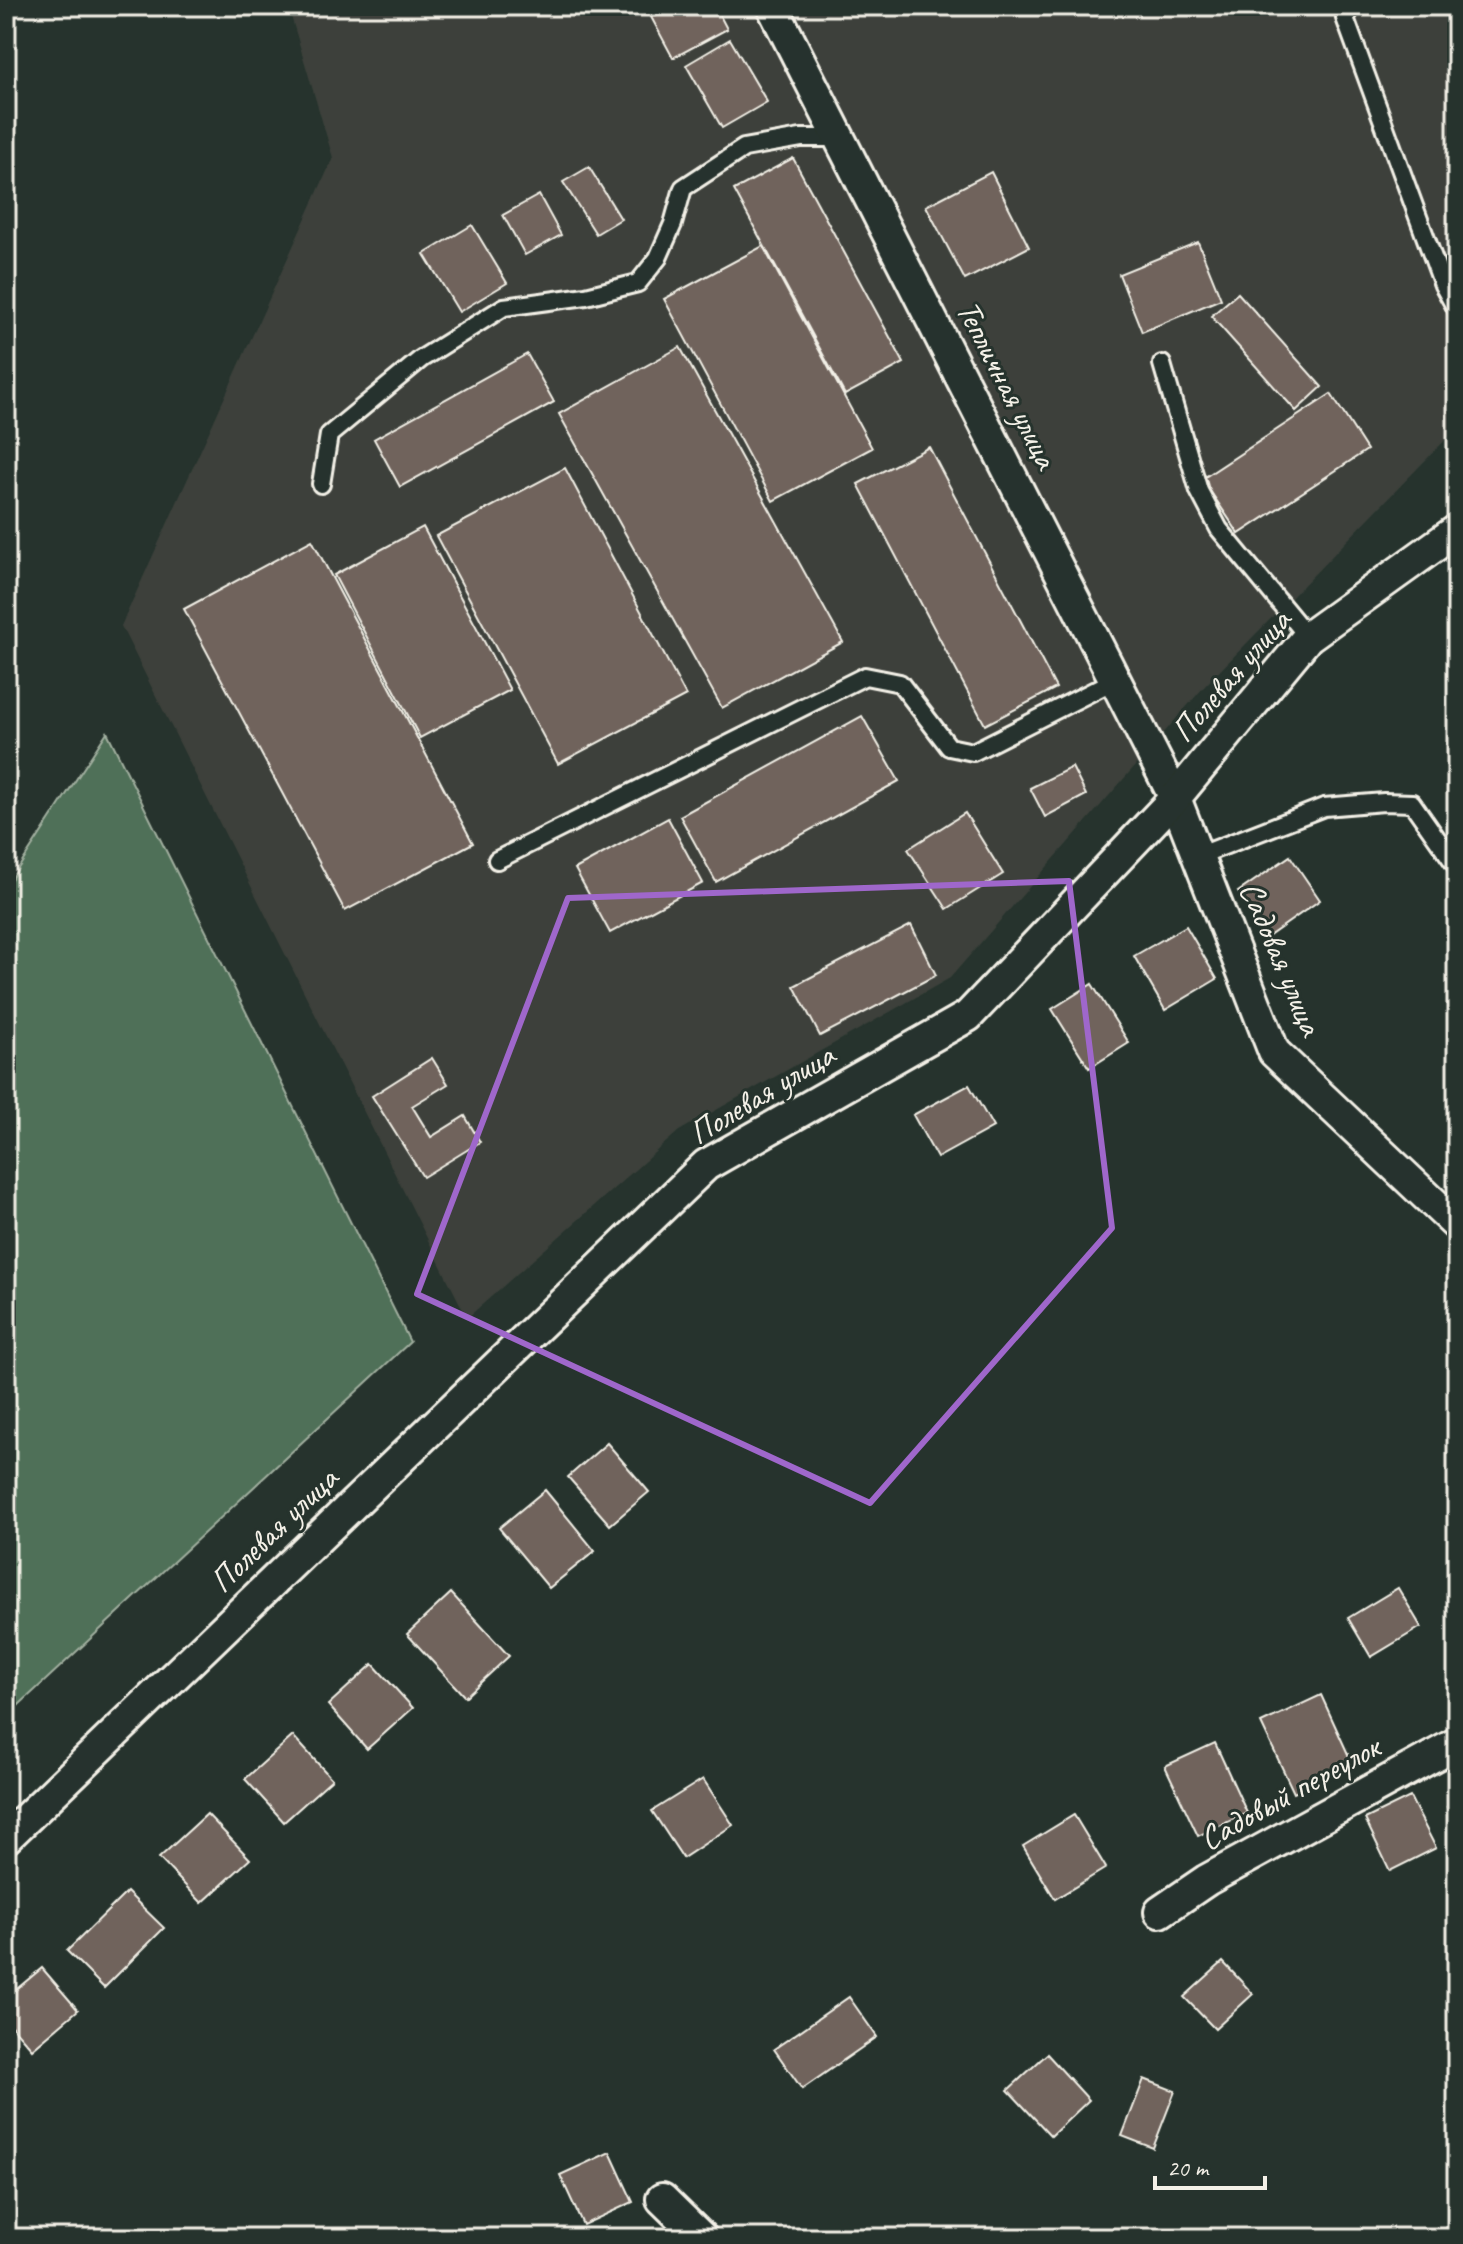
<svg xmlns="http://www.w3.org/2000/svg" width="1463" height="2244" viewBox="0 0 1463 2244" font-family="Caveat,sans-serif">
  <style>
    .built { fill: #3c413b }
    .green { fill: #4f6f58; stroke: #a2b0a0; stroke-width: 2 }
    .building { fill: #6f635c; stroke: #f4f1e8; stroke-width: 2 }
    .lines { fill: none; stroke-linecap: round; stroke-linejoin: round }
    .service-casing { stroke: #f4f1e8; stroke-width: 22 }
    .minor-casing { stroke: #f4f1e8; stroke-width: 36 }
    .service { stroke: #26332d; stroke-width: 16 }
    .minor { stroke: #26332d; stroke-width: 30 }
    .marked { fill: none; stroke: #9f67cb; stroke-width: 6; stroke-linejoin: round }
    .labels { text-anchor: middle; stroke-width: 6; stroke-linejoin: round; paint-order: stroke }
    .street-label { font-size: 34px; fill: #f4f1e8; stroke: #26332d }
  </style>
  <rect width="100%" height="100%" fill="#26332d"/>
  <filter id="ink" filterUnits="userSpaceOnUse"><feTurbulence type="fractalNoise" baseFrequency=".0125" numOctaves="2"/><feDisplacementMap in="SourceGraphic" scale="16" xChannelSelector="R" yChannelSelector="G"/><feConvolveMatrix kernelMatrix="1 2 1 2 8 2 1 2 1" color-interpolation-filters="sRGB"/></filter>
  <g filter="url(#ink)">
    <polygon class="built" points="288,6 1457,6 1457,428 1203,688 950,978 679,1131 467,1318 121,626 333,158"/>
    <polygon class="green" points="107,732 410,1342 6,1717 6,887"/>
    <g class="building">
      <polygon points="672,6 715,6 727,29 673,58 651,17"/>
      <polygon points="730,39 767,102 722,128 686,65"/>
      <polygon points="793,158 904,363 845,395 734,190"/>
      <polygon points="589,167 621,219 596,234 563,182"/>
      <polygon points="991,172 1029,247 965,280 926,206"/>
      <polygon points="539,195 561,235 525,255 503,215"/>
      <polygon points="472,225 507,283 459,312 424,254"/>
      <polygon points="1198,242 1221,299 1142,332 1119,274"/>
      <polygon points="763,246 872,448 773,501 664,299"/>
      <polygon points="1238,293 1322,387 1296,411 1211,316"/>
      <polygon points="680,347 843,642 722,708 559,414"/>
      <polygon points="527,354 554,402 400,487 374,439"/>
      <polygon points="1331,394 1367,450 1239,534 1202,479"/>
      <polygon points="929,447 1056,688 985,725 858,484"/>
      <polygon points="565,468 686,696 558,764 436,536"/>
      <polygon points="423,527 510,690 420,738 334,575"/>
      <polygon points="312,540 473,843 345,911 184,609"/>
      <polygon points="862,716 899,781 716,882 680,816"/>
      <polygon points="1072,767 1086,795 1045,817 1030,788"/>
      <polygon points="965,813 1003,874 947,909 908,849"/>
      <polygon points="668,818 703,883 610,933 575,869"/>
      <polygon points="1290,856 1320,900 1269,936 1238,892"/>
      <polygon points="911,925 936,975 820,1036 794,986"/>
      <polygon points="1186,926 1217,979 1165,1010 1134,956"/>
      <polygon points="1092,984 1129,1043 1089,1068 1052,1009"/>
      <polygon points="432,1058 448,1084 412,1106 431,1137 465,1116 480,1142 423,1177 372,1096"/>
      <polygon points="969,1085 993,1127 937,1158 913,1115"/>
      <polygon points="607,1443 649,1492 610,1525 568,1477"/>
      <polygon points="545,1490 595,1551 549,1588 499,1528"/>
      <polygon points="1398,1588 1421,1627 1371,1657 1348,1618"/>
      <polygon points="451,1593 509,1656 465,1697 407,1634"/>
      <polygon points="373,1664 413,1708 367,1749 328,1705"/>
      <polygon points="1321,1695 1353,1765 1294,1793 1261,1723"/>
      <polygon points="293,1736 332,1779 284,1822 245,1779"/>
      <polygon points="1215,1743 1247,1813 1198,1836 1165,1766"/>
      <polygon points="703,1779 733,1825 683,1858 652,1811"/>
      <polygon points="1410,1797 1436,1848 1390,1871 1365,1819"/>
      <polygon points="1457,1802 1457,1827 1447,1807"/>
      <polygon points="207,1814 250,1859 202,1903 159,1858"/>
      <polygon points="1074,1815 1106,1868 1055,1899 1023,1846"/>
      <polygon points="127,1892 164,1928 104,1988 67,1951"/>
      <polygon points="1223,1962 1253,1994 1215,2029 1184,1997"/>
      <polygon points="42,1968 78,2010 32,2049 6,2019 6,1998"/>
      <polygon points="849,1997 877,2037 802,2089 774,2049"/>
      <polygon points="1047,2054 1089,2100 1051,2136 1008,2090"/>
      <polygon points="1144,2079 1175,2091 1153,2148 1122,2136"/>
      <polygon points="610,2152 633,2202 583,2225 560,2175"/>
    </g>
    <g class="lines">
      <defs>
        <g id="service">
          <polyline points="1353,6 1345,18 1443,285 1457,310"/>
          <polyline points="1162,364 1199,491 1219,529 1308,637"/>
          <polyline points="321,484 329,435 421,359 504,307 586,296 638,283 658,258 673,224 683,188 744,148 801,138 839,138"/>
          <polyline points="1198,856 1324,807 1384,802 1412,803 1457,867"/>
          <polyline points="497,860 865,676 900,683 949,747 973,752 1117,679"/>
        </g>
        <g id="minor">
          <polyline points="772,6 1175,798 1274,1052 1457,1225"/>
          <polyline points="6,1838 706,1165 968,1016 1175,798 1308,637 1457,530"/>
          <polyline points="1160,1912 1207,1880 1457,1743"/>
          <polyline points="662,2199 702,2238"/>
        </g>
      </defs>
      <use href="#service" class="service-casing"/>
      <use href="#minor" class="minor-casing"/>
      <use href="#service" class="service"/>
      <use href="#minor" class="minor"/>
    </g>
  </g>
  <path class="marked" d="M1069,881L1112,1228L870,1503L417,1294L568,898Z"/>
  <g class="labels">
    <g class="street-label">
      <text transform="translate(1008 384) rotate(63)" y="12">Тепличная улица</text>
      <text transform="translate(1230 675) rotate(-49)" y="12">Полевая улица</text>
      <text transform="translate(1282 958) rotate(67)" y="12">Садовая улица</text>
      <text transform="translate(761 1093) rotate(-31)" y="12">Полевая улица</text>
      <text transform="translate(273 1529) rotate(-44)" y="12">Полевая улица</text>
      <text transform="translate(1289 1792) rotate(-29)" y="12">Садовый переулок</text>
    </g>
  </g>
  <rect width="1463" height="2244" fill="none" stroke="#26332d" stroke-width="32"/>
  <rect x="16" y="16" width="1431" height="2212" fill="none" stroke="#f4f1e8" stroke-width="3" filter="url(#ink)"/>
  <path d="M1155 2176v12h110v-12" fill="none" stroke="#f4f1e8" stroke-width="4"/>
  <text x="1167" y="2176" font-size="24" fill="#f4f1e8" stroke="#26332d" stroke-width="6" paint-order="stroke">20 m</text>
</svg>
